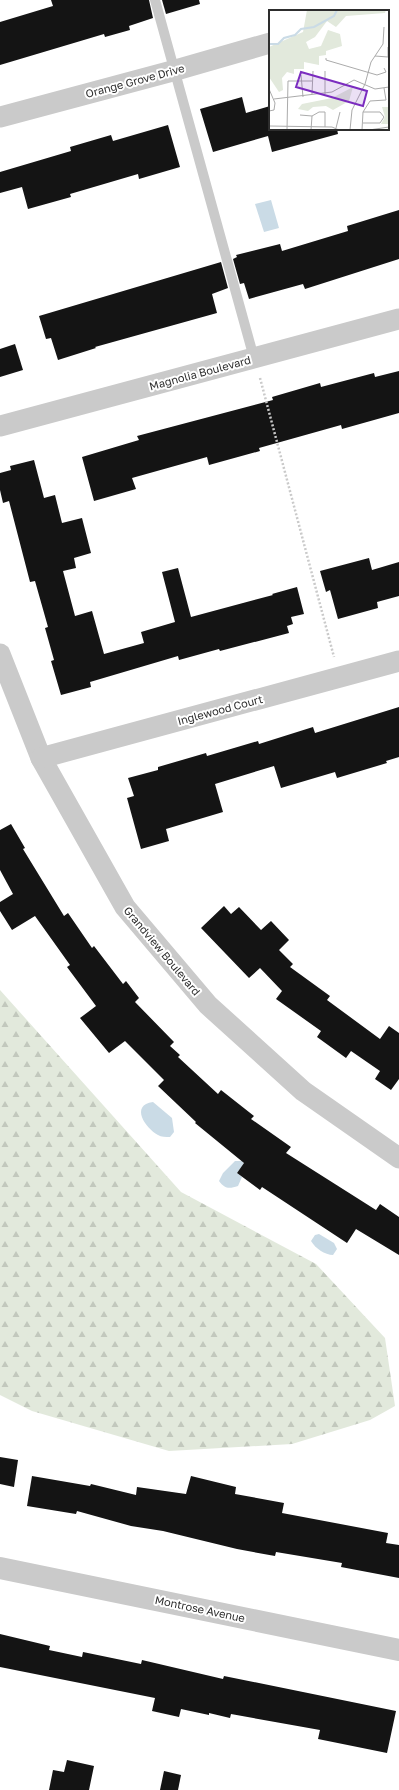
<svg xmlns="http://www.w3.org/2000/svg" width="399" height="1790" viewBox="0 0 399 1790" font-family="'Golos Text',sans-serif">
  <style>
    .forest { fill: url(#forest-firs) }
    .water { fill: #cadbe6 }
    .building { fill: #141414 }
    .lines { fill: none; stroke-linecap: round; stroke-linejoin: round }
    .path { stroke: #cacaca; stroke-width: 2.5; stroke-dasharray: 2 2; stroke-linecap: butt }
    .service { stroke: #cacaca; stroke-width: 10 }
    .minor { stroke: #cacaca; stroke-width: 21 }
    .tertiary { stroke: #cacaca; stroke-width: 22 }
    .labels { text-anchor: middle; stroke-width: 4; stroke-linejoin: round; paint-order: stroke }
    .street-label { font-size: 11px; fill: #2d2d2d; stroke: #fff }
    .inset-river { fill: none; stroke: #cadbe6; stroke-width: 2 }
    .inset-road { fill: none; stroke: #ababab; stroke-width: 1 }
    .view { fill: #7b2cbf; fill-opacity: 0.15; stroke: #7b2cbf; stroke-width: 2 }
    .inset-edge { fill: none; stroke: #2d2d2d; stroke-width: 2 }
  </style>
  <defs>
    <pattern id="forest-firs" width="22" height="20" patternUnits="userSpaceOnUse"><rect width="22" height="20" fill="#e2e9dc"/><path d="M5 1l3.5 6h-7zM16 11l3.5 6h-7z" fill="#c2c8bd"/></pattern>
  </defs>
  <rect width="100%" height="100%" fill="#fff"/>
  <polygon class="forest" points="0,990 181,1192 316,1264 385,1338 395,1406 370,1420 292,1444 169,1451 32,1411 0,1395"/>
  <g class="water">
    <polygon points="271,200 279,228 264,232 255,204"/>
    <path d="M153,1102L172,1118L174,1132L170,1137C166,1137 161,1137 158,1135C145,1128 130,1105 153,1102Z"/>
    <path d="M235,1161H242L244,1164L237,1173L242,1177L238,1186C229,1189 225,1189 219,1181L223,1173Z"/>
    <path d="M319,1234L334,1243L337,1249L333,1255C325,1255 315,1248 311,1241L315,1235Z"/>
  </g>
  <g class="building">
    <polygon points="51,0 149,0 153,18 129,26 130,30 105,37 104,34 0,65 0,22 53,6"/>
    <polygon points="162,0 199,0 200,4 166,14"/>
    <polygon points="242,97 246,113 270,106 270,129 337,129 338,134 272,152 268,136 213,152 200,109"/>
    <polygon points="168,125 180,167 139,179 138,174 70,194 71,197 28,209 22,187 0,193 0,172 71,151 70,147 111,135 113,141"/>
    <polygon points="399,210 399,259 305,289 303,284 249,299 244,283 240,284 233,259 237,257 236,255 280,244 282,251 348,231 347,226"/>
    <polygon points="221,262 228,288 212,294 217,313 95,347 96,348 58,360 51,338 46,339 39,316"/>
    <polygon points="15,344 23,370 0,377 0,349"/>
    <polygon points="399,371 399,413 342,429 341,425 259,448 260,451 209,465 207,457 132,478 136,489 94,501 82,457 139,440 137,436 273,400 272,397 320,383 321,387 374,373 375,377"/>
    <polygon points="34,460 44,498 55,495 62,523 82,518 91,553 74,558 76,568 63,571 75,616 92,611 104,654 144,643 141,632 175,622 162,572 178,568 191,617 273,595 272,594 297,587 304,614 291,617 293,624 287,626 289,633 220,651 219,649 179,660 178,656 90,682 91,687 61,695 51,661 54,660 45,628 48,627 35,581 30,582 9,501 3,503 0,490 0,473 11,470 10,466"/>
    <polygon points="369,558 372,570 399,562 399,596 377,602 378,608 338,619 330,590 326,592 320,571"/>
    <polygon points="399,707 399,757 386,761 387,763 337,778 335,772 281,788 274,766 215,784 223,812 166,829 169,841 141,849 127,798 134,796 128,778 158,770 158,767 206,753 207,756 258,741 259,744 313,727 315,733"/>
    <polygon points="11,824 25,848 23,849 64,916 68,913 92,948 94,946 123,984 126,981 139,998 135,1002 174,1042 170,1046 180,1055 178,1057 218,1094 221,1090 254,1116 251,1119 291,1147 286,1153 376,1210 380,1204 399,1217 399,1255 356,1229 347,1243 262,1187 260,1190 237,1173 244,1163 195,1123 196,1122 158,1086 164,1080 125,1041 109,1053 80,1018 96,1006 67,967 70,965 35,916 12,930 0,911 0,902 13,894 0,870 0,830"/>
    <polygon points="224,906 231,914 239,907 261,930 271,921 289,940 279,950 293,964 290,967 330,996 327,1000 380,1039 389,1026 399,1033 399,1079 391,1090 375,1079 380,1071 351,1051 346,1058 317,1037 321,1031 276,999 282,991 260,968 249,978 201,928"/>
    <polygon points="0,1457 18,1460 14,1487 0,1484"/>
    <polygon points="32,1476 90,1486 91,1484 136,1495 137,1487 186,1494 191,1476 236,1487 235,1494 284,1503 282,1513 388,1533 386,1543 399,1545 399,1578 341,1567 342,1563 276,1552 275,1556 237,1549 163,1531 131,1526 77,1511 76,1514 27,1506"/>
    <polygon points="0,1634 50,1646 49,1650 82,1657 83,1652 141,1664 142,1660 223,1679 224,1676 396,1711 387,1753 318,1739 320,1730 231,1714 230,1718 209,1713 209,1715 181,1709 179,1717 152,1711 155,1698 0,1667"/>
    <polygon points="67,1760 94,1766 89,1790 49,1790 53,1770 64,1772"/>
    <polygon points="164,1771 181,1775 178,1790 160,1790"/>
  </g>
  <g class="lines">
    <polyline class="path" points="260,378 334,657"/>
    <polyline class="service" points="155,0 254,358"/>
    <g class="minor">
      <polyline points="0,117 176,70 270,43"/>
      <polyline points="0,426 399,319"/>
      <polyline points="0,654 41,758 125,907 208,1005 303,1091 399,1158"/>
      <polyline points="41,758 399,661"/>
    </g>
    <polyline class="tertiary" points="0,1568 399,1650"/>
  </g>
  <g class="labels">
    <g class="street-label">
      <text transform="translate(135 81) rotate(-15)" y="4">Orange Grove Drive</text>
      <text transform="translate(200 373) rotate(-15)" y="4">Magnolia Boulevard</text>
      <text transform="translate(220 710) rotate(-15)" y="4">Inglewood Court</text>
      <text transform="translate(162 951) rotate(50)" y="4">Grandview Boulevard</text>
      <text transform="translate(200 1609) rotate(12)" y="4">Montrose Avenue</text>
    </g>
  </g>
  <g transform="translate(269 10)">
    <rect width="120" height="120" fill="#fff"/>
    <path d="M113,97H120V114H112L116,107Z" fill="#e2e9dc"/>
    <path d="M38,0H117L116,3L77,6L67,17L58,11L46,27L37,32L40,39L52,36L59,20L71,24L73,36L57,41V45L50,46V55L35,52V59H25V64L18,62L13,68L14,80L10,82L0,67V37L34,22ZM84,77L80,91L64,100L57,96L44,97L39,101L29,99L33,94L63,88Z" fill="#e2e9dc"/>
    <path class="inset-river" d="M0,34H9L15,28L26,25L32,19L45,17L65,6L68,0"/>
    <path class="inset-road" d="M106,46L119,47V37M57,48V50L108,65L117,62L115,58M32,65L34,87M19,71H43M0,79L6,93L5,100L0,101M43,84L44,61M56,84V61M5,89L63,82L85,70L106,79L120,77M31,105L43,106M94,113H111L115,107L111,102H94M0,116L63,117L70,120M67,118L71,102M18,120L19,71M42,120L43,106L50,102H56V117M81,120L83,100L96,74L102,52L114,34L115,17M93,120L94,102L101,91L117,90L115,78M100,120L120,117"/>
    <path class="view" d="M32,62L98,81L94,96L27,77Z"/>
    <rect width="120" height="120" class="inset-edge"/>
  </g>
</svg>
